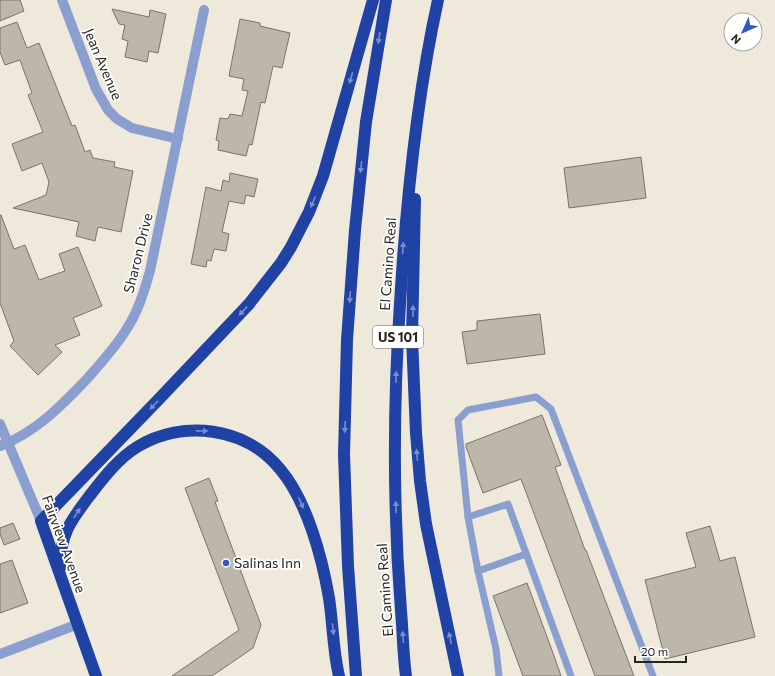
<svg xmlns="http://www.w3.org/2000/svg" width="775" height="676" viewBox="0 0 775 676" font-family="Commissioner,sans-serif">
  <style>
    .building { fill: #bdb7aa; stroke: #797468 }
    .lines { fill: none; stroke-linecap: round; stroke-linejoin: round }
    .lane { stroke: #8a9fcf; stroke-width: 7 }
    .street { stroke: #8a9fcf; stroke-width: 10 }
    .highway { stroke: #2142a5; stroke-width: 12 }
    .oneway { fill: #7a8ec9 }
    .poi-dot { fill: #3057c7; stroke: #fff; stroke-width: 1.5 }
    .labels { text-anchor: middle; stroke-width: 3.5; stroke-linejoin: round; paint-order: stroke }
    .shield { fill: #fff; stroke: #686663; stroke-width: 1 }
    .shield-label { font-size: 13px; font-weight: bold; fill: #272520 }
    .street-label { font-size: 14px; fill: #272520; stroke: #fff }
    .poi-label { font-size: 14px; fill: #272520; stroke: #fff; text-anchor: start }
  </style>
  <rect width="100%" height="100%" fill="#efe9dc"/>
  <g class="building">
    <polygon points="0,0 20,0 24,11 0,21"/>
    <polygon points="112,9 149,17 150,10 166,14 158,53 149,51 147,62 125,57 128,41 122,39 125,25 119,24"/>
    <polygon points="240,19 260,23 260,26 290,33 282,68 273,66 265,103 261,102 252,145 249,144 246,156 218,150 219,141 216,140 220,118 228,119 230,114 242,116 248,91 242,90 244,79 229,76"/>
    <polygon points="17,22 27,48 39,43 72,126 75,125 85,152 90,150 93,158 115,162 114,167 133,171 121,232 98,227 95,241 76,236 79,222 13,208 46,195 49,182 42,163 22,171 12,144 43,132 28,95 32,93 20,60 5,65 0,52 0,28"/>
    <polygon points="641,157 646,198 569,208 564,168"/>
    <polygon points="230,173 258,179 254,197 246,195 244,204 229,201 222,232 229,234 226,251 214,249 211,261 207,260 206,267 191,264 206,187 221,191 223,180 229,182"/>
    <polygon points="0,215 1,215 14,249 25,245 39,280 65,271 59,254 78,247 102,306 73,318 80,335 55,345 62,352 38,375 10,346 14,341 0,303"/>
    <polygon points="540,314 545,354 467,364 462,332 477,330 477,321"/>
    <polygon points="542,415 561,465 555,467 585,550 586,550 634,676 595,676 521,479 483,493 466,447 466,444"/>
    <polygon points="209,478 218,501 215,502 261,625 253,648 212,676 172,676 239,630 185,488"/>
    <polygon points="13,523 20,539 4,545 0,534 0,528"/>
    <polygon points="710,526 720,561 735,557 755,637 665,659 645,580 696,567 686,533"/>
    <polygon points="12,560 28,603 0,613 0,564"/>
    <polygon points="527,583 553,653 561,676 523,676 493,596"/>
  </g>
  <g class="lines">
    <g class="lane">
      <polyline points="468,517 458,420 468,410 536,397 551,409 653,676"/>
      <polyline points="478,571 526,554"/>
      <polyline points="499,676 496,649 478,571 468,517 508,504 571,676"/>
    </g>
    <g class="street">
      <polyline points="62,0 96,89 108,110 117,119 132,128 178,139"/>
      <polyline points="0,424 41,521"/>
      <path d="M0,446C36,432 60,407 86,380C100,364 115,348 126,330C138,312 144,292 150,271L204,10"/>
      <polyline points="0,654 78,624"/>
    </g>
    <g class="highway">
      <polyline points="415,199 412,338 416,433 420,481 426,524 458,676"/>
      <path d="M60,568C60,534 71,520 91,494C104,477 119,458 137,447C183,419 246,427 280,469C307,501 322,557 329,598C333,624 333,651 339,676"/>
      <polyline points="96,676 41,521 159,399 249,304 281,263 291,247 309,212 323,176 373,0"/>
      <polyline points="356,676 348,566 344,454 347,340 355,230 366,122 386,0"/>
      <path d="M406,676C403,655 403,633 401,611C393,509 393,407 400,304C406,203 416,100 438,0"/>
    </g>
  </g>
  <defs><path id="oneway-solid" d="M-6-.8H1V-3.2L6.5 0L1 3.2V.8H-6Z"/></defs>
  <g class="oneway">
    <use href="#oneway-solid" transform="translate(379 38) rotate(99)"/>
    <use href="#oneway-solid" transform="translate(351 78) rotate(105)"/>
    <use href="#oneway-solid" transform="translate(361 167) rotate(96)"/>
    <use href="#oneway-solid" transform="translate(313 202) rotate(114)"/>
    <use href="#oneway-solid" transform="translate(403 248) rotate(-86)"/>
    <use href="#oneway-solid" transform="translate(350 297) rotate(94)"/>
    <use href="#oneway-solid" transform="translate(243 311) rotate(133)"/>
    <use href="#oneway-solid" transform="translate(413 311) rotate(-89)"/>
    <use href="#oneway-solid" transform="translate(396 377) rotate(-88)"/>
    <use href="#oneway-solid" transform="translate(154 405) rotate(134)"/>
    <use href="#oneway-solid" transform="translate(345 427) rotate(92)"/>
    <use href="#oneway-solid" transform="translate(202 431) rotate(1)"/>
    <use href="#oneway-solid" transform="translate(417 455) rotate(-95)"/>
    <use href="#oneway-solid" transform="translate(301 503) rotate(66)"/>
    <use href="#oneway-solid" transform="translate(396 507) rotate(-92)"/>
    <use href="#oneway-solid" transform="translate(77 513) rotate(-57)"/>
    <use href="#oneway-solid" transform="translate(333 629) rotate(83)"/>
    <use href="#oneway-solid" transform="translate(403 637) rotate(-94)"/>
    <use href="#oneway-solid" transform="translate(450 638) rotate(-102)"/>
  </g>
  <circle class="poi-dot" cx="226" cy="563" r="4"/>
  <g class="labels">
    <rect class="shield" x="373" y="326" width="50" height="22" rx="3"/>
    <g class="shield-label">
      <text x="398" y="342">US 101</text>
    </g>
    <g class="street-label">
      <text transform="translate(103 64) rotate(67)" y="5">Jean Avenue</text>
      <text transform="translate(138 253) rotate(-76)" y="5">Sharon Drive</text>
      <text transform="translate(388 264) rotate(-86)" y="5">El Camino Real</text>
      <text transform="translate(64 544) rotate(70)" y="5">Fairview Avenue</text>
      <text transform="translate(385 590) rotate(-94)" y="5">El Camino Real</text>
    </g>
    <g class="poi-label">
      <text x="234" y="568">Salinas Inn</text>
    </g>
  </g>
  <g transform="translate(743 32) rotate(225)"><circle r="19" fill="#ffffff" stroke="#a9a8a6"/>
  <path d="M0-3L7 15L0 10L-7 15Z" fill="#3057c7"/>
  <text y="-6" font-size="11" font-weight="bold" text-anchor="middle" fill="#272520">N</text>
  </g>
  <path d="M635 656v6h51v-6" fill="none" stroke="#272520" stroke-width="2"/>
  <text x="641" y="656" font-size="12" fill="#272520" stroke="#ffffff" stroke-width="3" paint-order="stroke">20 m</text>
</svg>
